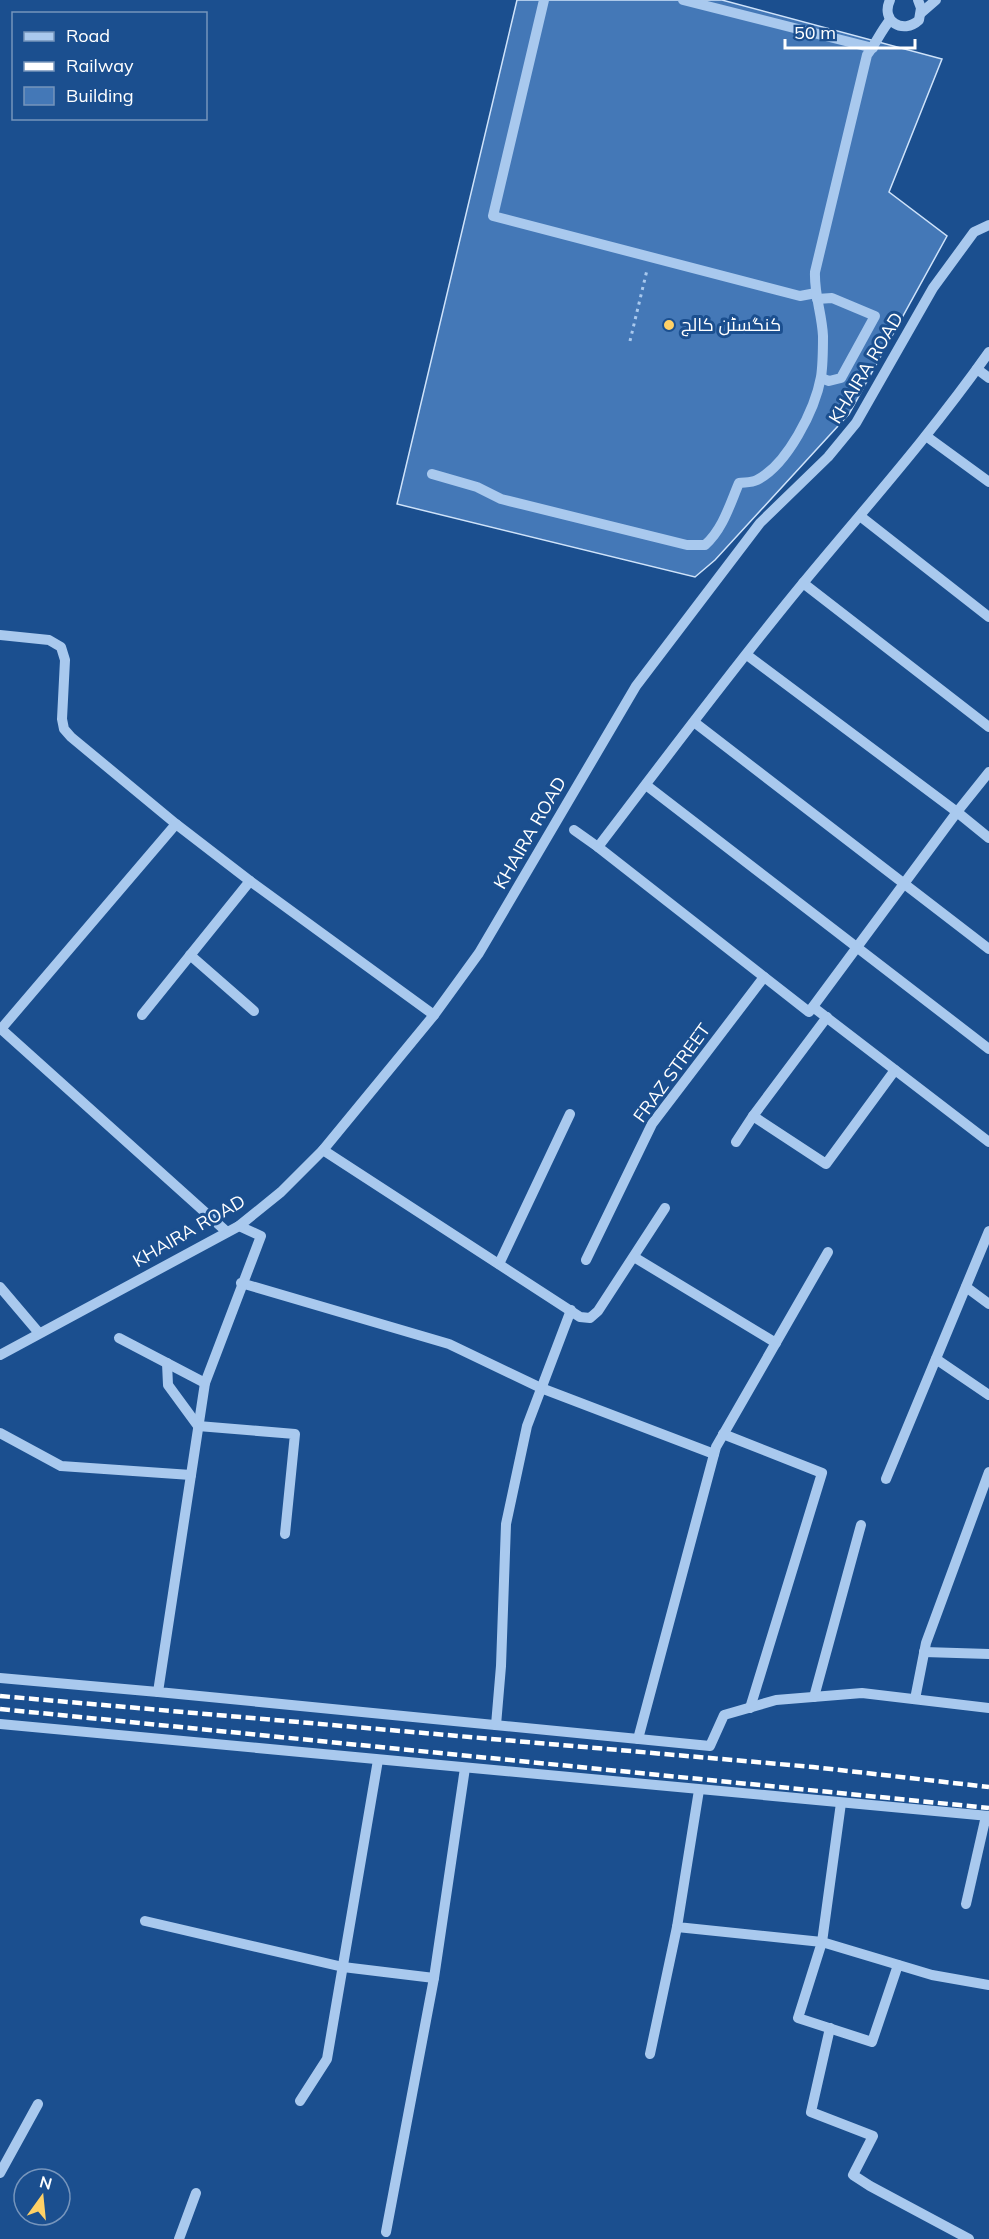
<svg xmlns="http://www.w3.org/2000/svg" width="989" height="2239" viewBox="0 0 989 2239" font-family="Mulish,Cairo,sans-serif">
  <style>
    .building { fill: #4478b7; stroke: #cfe3fa; stroke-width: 1.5 }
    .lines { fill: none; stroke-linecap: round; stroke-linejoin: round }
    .path { stroke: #a9c9ee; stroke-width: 3; stroke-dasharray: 3 4.5; stroke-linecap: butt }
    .minor { stroke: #a9c9ee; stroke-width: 10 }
    .rail { stroke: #fff; stroke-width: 4.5; stroke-dasharray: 10 4.5; stroke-linecap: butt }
    .poi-dot { fill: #ffd166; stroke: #1b4f8f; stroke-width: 2 }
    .labels { text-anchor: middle; stroke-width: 6; stroke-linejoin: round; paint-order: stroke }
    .poi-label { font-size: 18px; fill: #fff; stroke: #1b4f8f; text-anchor: start }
    .street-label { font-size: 18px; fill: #fff; stroke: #1b4f8f }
  </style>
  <rect width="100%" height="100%" fill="#1b4f8f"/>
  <polygon class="building" points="517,0 722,0 942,59 889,192 947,236 849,414 715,560 695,577 397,504"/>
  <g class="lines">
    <polyline class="path" points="630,341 647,270"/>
    <g class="minor">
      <polyline points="544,0 493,216 800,296 816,293"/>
      <polyline points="683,0 873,48"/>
      <path d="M890,0C880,21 903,35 919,20L921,8L918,0"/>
      <polyline points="921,13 936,0"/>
      <polyline points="817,299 832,298 875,316 841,378 829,381 821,378"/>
      <polyline points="977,369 989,378"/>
      <polyline points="926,436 989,482"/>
      <path d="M432,474L477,487L501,499L687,545H705C723,529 730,504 739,483C745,482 751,483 757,480C787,465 815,410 821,377C823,364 823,349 823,336C822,314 814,294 815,272L867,55C876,43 881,31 890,20"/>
      <polyline points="860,516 989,617"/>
      <polyline points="803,583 989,727"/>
      <polyline points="0,635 49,640 61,647 65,660 62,719 64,729 71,737 176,824 250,881 434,1015"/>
      <path d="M747,655L957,812L809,1012L598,847C666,758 733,668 804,582C867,506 932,433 989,352"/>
      <polyline points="694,722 989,949"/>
      <polyline points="989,772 957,812 989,838"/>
      <polyline points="646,785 989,1049"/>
      <polyline points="574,830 598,847"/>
      <polyline points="190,955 254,1011"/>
      <polyline points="813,1007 989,1142"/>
      <polyline points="142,1015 250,881"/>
      <polyline points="0,1028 227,1232"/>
      <polyline points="1,1029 176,824"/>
      <polyline points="753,1116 827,1017"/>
      <polyline points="736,1142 753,1116 826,1164 895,1070"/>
      <polyline points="323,1150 580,1317 590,1318 598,1311 665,1208"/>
      <polyline points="239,1226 261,1236 205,1383 158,1692 710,1746 724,1715 776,1700 862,1693 989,1708"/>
      <polyline points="634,1257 776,1343"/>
      <polyline points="586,1260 652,1124 764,977"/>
      <polyline points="499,1264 570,1114"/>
      <polyline points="241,1283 449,1344 541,1388 714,1454"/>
      <polyline points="0,1287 39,1333"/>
      <polyline points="966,1287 989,1304"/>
      <polyline points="119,1338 205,1383"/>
      <polyline points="0,1355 239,1226 281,1192 323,1150 434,1015 479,953 636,686 760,523 828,457 856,423 933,288 974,232 989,225"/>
      <polyline points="936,1359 989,1395"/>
      <polyline points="167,1363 168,1385 198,1426 295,1434 285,1534"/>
      <polyline points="0,1433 61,1466 191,1475"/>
      <polyline points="723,1434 822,1473 750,1708"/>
      <polyline points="886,1479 989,1231"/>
      <polyline points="924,1652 989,1654"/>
      <polyline points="0,1678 158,1692"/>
      <polyline points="814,1697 861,1525"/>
      <polyline points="915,1699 926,1643 989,1472"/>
      <polyline points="0,1724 989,1816"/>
      <polyline points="496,1725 501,1666 506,1524 527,1426 571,1310"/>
      <polyline points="638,1739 716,1447 828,1252"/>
      <polyline points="699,1790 677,1927 822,1942 798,2018 872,2042 898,1965"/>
      <polyline points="841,1803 822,1942 932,1975 989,1985"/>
      <polyline points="966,1904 986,1816"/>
      <polyline points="145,1921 343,1967 434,1978"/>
      <polyline points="830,2028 811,2112 873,2136 853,2175 870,2186 969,2239"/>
      <polyline points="650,2054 677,1927"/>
      <polyline points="300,2101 327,2059 378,1760"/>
      <polyline points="0,2173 38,2104"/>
      <polyline points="386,2232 434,1978 465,1768"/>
      <polyline points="179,2239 196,2193"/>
    </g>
    <g class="rail">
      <polyline points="0,1696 813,1767 989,1787"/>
      <polyline points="0,1709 989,1808"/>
    </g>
  </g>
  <circle class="poi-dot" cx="669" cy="325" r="6"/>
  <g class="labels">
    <g class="poi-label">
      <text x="681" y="331">کنگسٹن کالج</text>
    </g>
    <g class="street-label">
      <text transform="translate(866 368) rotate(-59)" y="6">KHAIRA ROAD</text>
      <text transform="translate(530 833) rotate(-60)" y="6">KHAIRA ROAD</text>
      <text transform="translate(672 1073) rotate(-54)" y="6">FRAZ STREET</text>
      <text transform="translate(189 1231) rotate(-30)" y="6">KHAIRA ROAD</text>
    </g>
  </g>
  <rect x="12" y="12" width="195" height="108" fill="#1b4f8f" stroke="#7695bc" stroke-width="1.5"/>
  <rect x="24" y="32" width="30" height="9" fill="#a9c9ee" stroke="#7695bc" stroke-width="1.5"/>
  <text x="66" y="42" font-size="18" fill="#ffffff">Road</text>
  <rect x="24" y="62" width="30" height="9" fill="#ffffff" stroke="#7695bc" stroke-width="1.5"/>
  <text x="66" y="72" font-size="18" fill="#ffffff">Railway</text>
  <rect x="24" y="87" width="30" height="18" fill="#4478b7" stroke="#7695bc" stroke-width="1.5"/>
  <text x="66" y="102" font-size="18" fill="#ffffff">Building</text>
  <g transform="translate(42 2197) rotate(15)"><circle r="28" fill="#1b4f8f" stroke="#7695bc" stroke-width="1.5"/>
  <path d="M0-4.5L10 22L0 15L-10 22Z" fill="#ffd166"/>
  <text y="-9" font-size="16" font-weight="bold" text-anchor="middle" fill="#ffffff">N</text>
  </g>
  <path d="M785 39v9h130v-9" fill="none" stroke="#ffffff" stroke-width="3"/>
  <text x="794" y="39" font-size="18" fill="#ffffff" stroke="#1b4f8f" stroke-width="4.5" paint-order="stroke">50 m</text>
</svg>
